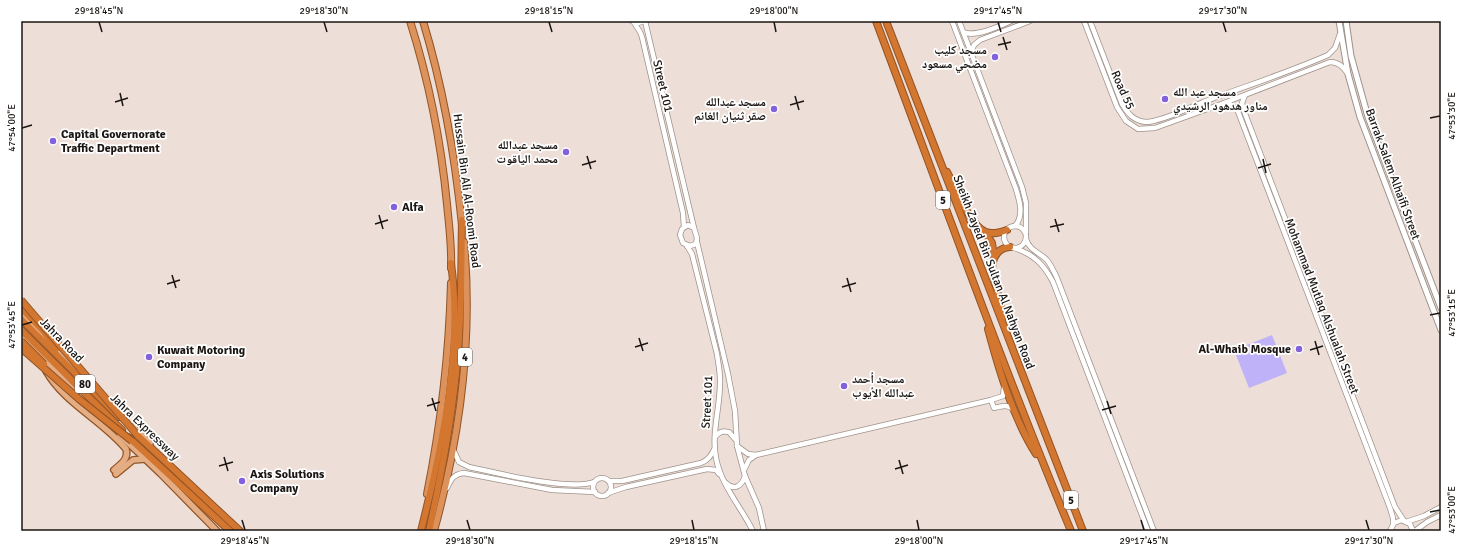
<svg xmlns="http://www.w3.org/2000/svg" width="1462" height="552" viewBox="0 0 1462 552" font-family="Signika,'Noto Naskh Arabic',sans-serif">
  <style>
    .green { fill: #c0b2f8 }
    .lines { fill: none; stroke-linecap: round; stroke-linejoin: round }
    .tertiary-casing { stroke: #9f928a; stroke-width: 6 }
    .secondary-casing { stroke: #9f928a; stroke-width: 7 }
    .primary-casing { stroke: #935426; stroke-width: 8 }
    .trunk-casing { stroke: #935426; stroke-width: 8 }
    .motorway-casing { stroke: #935426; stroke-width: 8 }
    .tertiary { stroke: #fff; stroke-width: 4.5 }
    .secondary { stroke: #fff; stroke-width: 5 }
    .primary { stroke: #e5ad83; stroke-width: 5.5 }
    .trunk { stroke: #dc925a; stroke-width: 6 }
    .motorway { stroke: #d37630; stroke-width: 6 }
    .motorway-bridge-casing { stroke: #935426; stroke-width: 8; stroke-linecap: butt }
    .motorway-bridge { stroke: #d37630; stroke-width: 6 }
    .ticks { fill: none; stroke: #1b1613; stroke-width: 1.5 }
    .poi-dot { fill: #8461dc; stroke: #fff; stroke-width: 1.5 }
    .labels { text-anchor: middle; stroke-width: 3.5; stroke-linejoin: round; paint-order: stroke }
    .shield { fill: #fff; stroke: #5f5c5a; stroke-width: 1 }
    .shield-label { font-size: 11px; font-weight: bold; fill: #1b1613 }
    .poi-label { font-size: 12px; font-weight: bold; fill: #1b1613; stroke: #fff; text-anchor: start }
    .street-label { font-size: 12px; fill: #1b1613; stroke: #fff }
    .neatline { fill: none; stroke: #1b1613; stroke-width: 1.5 }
    .ticks-label { font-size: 10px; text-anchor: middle; fill: #1b1613 }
  </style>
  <rect width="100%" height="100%" fill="#eddfd7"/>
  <polygon class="green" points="1272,335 1287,373 1249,388 1234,350"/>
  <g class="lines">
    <defs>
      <g id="tertiary">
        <polyline points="632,21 638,23 644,21"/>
        <polyline points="633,21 640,32 642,37 683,213 684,227"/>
        <polyline points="645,21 694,228"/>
        <path d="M952,21L1016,189C1020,202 1024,216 1015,226"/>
        <polyline points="959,21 1022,187 1026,203 1026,233"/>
        <path d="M1084,21L1117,107L1126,121L1138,129L1155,128L1224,103L1330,62C1339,62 1343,67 1348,74"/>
        <path d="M1090,21L1122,104C1128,114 1134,121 1146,122C1160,122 1187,109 1201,103C1243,87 1287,73 1328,55L1335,48L1340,34"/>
        <path d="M963,32C975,38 1000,26 1011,21"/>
        <polyline points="971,53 974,45 980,40 1030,21"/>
        <polyline points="1245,95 1242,103 1244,111 1395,507 1404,521"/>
        <polyline points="1224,103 1230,104 1237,109 1390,508 1393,518 1393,524"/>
        <polygon points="688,225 694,228 697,238 696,244 690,246 683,243 680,235 682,229"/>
        <circle cx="1015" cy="237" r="11"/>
        <path d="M1026,239C1029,250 1040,253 1047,260C1051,265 1054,272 1057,278L1154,531"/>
        <polyline points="697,242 728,374 735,411 737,446 745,476 759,508 764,531"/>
        <path d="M687,246L692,254L717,354C718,362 720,371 720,379C721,405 711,432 716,458C721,485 741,507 753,531"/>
        <path d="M1014,248C1034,254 1044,265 1053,282L1148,531"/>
        <path d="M991,400L994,408C1002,406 1008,404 1014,410"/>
        <path d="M716,436C720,431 723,431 729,432L735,439"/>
        <polyline points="737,446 748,454 756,455 991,400 1003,396 1004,387"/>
        <path d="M453,449L459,462L469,467C497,473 569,491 594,482"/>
        <polyline points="744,470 749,460 756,455"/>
        <circle cx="602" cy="487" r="9"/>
        <path d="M609,481H622L701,463C709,460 711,455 715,448"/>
        <path d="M726,483C734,491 742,486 745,476"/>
        <path d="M447,488C451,479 454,474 464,473L552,490L595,492"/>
        <polyline points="608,493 626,487 707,469 716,470 719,474"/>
        <polyline points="1406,522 1424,516 1441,507"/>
        <polyline points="1390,531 1394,523 1402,520 1410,524 1413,531"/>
        <polyline points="1415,531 1427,522 1441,515"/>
      </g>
      <g id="secondary">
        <polyline points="1339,21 1348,74 1360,117 1441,330"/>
        <polyline points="1346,21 1351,56 1368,117 1441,308"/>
      </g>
      <g id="primary">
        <polyline points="21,313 47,340"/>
        <polyline points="21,336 76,393"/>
        <polyline points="53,346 80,375"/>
        <path d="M46,371C65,404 102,420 126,449C129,459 121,464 114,470"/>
        <polyline points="133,427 150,443"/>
        <polyline points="120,435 160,473 217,531"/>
        <polyline points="116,474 133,460 146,459"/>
      </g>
      <g id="trunk">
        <path d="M410,21C429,81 441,142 447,204C449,225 452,247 451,268"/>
        <path d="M423,21C443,87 455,156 462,225"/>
        <path d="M427,494C441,424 449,355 451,283"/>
        <path d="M434,531C460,437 473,340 464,242"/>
      </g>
      <g id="motorway">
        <path d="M876,21C940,191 1001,363 1071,531"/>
        <polyline points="886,21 1083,531"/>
        <path d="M947,172C955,187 971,227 986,232C993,235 1001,232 1007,230"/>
        <polyline points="985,232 992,243 994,256"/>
        <polyline points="21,308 44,332 56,349"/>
        <path d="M1002,318L1001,308L992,268C993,256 998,248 1010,247"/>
        <polyline points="21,319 119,417"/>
        <path d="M988,329C999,370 1013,418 1036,454"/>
        <polyline points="21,330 122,430"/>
        <polyline points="135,433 240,531"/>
        <polyline points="128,437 230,531"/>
        <path d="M421,531C442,447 463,350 451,263"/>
        <path d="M429,531C441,475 452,420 457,363C462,316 461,268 462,220"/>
      </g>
    </defs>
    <use href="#tertiary" class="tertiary-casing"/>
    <use href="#secondary" class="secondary-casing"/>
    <use href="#primary" class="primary-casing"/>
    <use href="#trunk" class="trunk-casing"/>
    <use href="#motorway" class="motorway-casing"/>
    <use href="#tertiary" class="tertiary"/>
    <use href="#secondary" class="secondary"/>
    <use href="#primary" class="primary"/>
    <use href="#trunk" class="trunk"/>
    <use href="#motorway" class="motorway"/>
    <defs>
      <g id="motorway-bridge">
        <polyline points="21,300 138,436"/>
        <polyline points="21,341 44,364"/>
        <polyline points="21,348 79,399 132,441"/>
      </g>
    </defs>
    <use href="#motorway-bridge" class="motorway-bridge-casing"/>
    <use href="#motorway-bridge" class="motorway-bridge"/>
  </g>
  <path class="ticks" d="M99,22L102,32M324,22L327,32M549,22L552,32M774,22L776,32M998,22L1001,32M1223,22L1226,32M1003,37L1007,50M998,45L1011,42M120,93L123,106M795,96L799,110M115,102L128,98M790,105L804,101M1430,118L1440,116M22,128L32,125M587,156L591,169M1263,159L1266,173M582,165L596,161M1258,168L1271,164M379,215L383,229M1055,219L1059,232M375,224L388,220M1050,227L1064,224M172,275L176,288M847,278L851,292M167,284L180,280M842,287L856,283M1430,315L1440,313M22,325L32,322M639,338L643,351M1315,341L1319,355M635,347L648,343M1310,350L1323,346M432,398L436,411M1107,401L1111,414M427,406L440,402M1102,410L1116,406M224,457L228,471M899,460L903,474M219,466L233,462M895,469L908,465M1430,512L1440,510M242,520L245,530M467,520L470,530M692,520L694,530M917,520L919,530M1141,520L1144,530M1366,520L1369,530"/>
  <g class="poi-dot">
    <circle cx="995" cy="57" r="4"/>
    <circle cx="1165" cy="99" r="4"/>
    <circle cx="774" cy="109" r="4"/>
    <circle cx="53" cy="141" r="4"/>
    <circle cx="566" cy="152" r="4"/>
    <circle cx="394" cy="207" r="4"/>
    <circle cx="1299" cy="349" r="4"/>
    <circle cx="149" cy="357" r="4"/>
    <circle cx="844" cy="386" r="4"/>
    <circle cx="242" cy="481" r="4"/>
  </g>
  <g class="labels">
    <g class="shield">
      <rect x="936" y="191" width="14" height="18" rx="3"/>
      <rect x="458" y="348" width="14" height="18" rx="3"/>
      <rect x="75" y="375" width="20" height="18" rx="3"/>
      <rect x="1064" y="491" width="14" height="18" rx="3"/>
    </g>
    <g class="shield-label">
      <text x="943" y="204">5</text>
      <text x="465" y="361">4</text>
      <text x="85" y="388">80</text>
      <text x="1071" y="504">5</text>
    </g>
    <g class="poi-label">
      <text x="987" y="54" text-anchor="end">مسجد كليب<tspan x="987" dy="14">مضحي مسعود</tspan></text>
      <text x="1173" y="96">مسجد عبد الله<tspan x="1173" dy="14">مناور هدهود الرشيدي</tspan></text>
      <text x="766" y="106" text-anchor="end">مسجد عبدالله<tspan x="766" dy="14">صقر ثنيان الغانم</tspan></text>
      <text x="61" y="138">Capital Governorate<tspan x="61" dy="14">Traffic Department</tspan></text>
      <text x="558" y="149" text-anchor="end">مسجد عبدالله<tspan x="558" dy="14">محمد الياقوت</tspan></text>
      <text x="402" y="211">Alfa</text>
      <text x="1291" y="353" text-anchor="end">Al-Whaib Mosque</text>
      <text x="157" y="354">Kuwait Motoring<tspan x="157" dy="14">Company</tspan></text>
      <text x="852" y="383">مسجد أحمد<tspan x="852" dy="14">عبدالله الأيوب</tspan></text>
      <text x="250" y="478">Axis Solutions<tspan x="250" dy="14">Company</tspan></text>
    </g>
    <g class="street-label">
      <text transform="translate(663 86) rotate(77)" y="4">Street 101</text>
      <text transform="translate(1123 90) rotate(66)" y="4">Road 55</text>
      <text transform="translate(1393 174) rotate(70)" y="4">Barrak Salem Alhaifi Street</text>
      <text transform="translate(467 191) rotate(83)" y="4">Hussain Bin Ali Al-Roomi Road</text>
      <text transform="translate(994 272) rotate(69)" y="4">Sheikh Zayed Bin Sultan Al Nahyan Road</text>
      <text transform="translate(1322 306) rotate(69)" y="4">Mohammad Mutlaq Alshualah Street</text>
      <text transform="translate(62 340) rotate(46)" y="4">Jahra Road</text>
      <text transform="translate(707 402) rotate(-87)" y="4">Street 101</text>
      <text transform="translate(145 427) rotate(44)" y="4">Jahra Expressway</text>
    </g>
  </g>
  <rect width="1462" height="552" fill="none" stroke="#ffffff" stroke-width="44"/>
  <rect x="22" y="22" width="1418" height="508" class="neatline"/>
  <g class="ticks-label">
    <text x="99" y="14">29°18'45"N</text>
    <text x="324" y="14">29°18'30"N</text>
    <text x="549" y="14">29°18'15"N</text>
    <text x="774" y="14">29°18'00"N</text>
    <text x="998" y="14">29°17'45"N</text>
    <text x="1223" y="14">29°17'30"N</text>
    <text transform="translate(1451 116) rotate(-90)" y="4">47°53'30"E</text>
    <text transform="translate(11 128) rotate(-90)" y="4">47°54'00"E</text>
    <text transform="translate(1451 313) rotate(-90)" y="4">47°53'15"E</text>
    <text transform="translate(11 325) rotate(-90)" y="4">47°53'45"E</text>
    <text transform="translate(1451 510) rotate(-90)" y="4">47°53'00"E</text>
    <text x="245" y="544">29°18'45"N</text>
    <text x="470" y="544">29°18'30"N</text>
    <text x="694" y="544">29°18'15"N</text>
    <text x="919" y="544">29°18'00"N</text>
    <text x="1144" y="544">29°17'45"N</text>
    <text x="1369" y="544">29°17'30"N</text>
  </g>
</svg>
